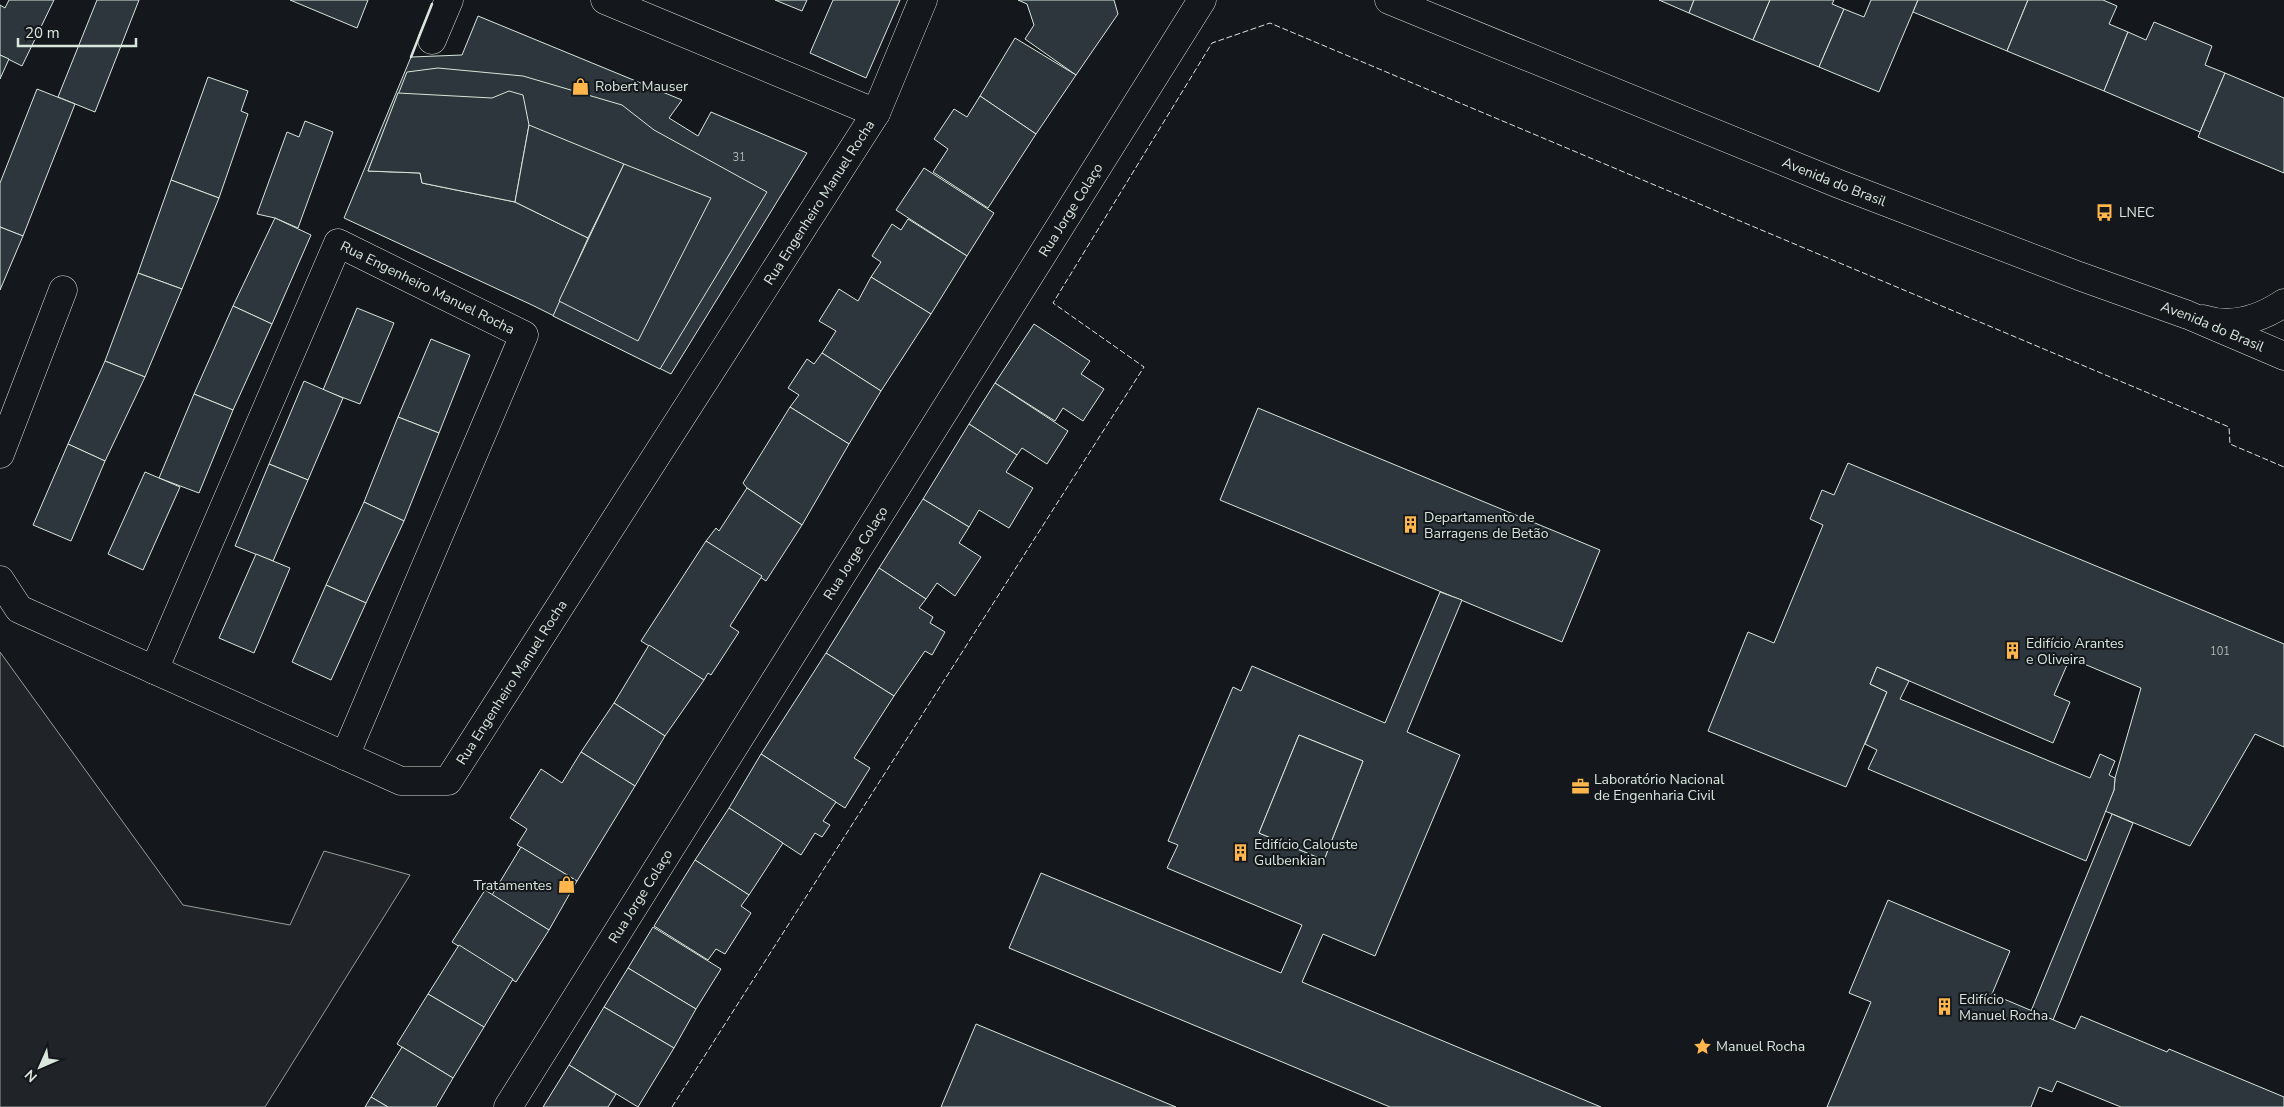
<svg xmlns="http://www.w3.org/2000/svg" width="2284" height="1107" viewBox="0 0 2284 1107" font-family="'Nunito Sans',sans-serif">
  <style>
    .green { fill: #202428; stroke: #939e99 }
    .building { fill: #2c363c; stroke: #d8e6dc; fill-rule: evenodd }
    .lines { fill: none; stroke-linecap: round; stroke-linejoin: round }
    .minor-casing { stroke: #d8e6dc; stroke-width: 29 }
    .tertiary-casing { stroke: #d8e6dc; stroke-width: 29 }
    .secondary-casing { stroke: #d8e6dc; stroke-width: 29 }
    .minor { stroke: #14181c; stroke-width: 28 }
    .tertiary { stroke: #14181c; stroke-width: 28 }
    .secondary { stroke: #14181c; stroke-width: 28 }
    .fence { stroke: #d8e6dc; stroke-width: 1; stroke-dasharray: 6 2.5; stroke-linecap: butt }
    .wall { stroke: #d8e6dc; stroke-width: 2.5 }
    .labels { text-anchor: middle; stroke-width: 4; stroke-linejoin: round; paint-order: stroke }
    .number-label { font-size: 11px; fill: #adbab4 }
    .poi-label { font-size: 14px; fill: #d8e6dc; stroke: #14181c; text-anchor: start }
    .street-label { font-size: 14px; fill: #d8e6dc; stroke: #14181c }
  </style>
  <rect width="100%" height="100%" fill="#14181c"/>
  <polygon class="green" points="0,652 183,905 290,925 324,851 410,875 265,1107 0,1107"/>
  <g class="building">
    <polygon points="9,0 54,0 22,66 0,55 0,5 5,8"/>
    <polygon points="97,0 139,0 95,112 58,97"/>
    <polygon points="290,0 368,0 357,28"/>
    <polygon points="775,0 807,0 802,11"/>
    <polygon points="833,0 900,0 866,78 810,53"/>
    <polygon points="1018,0 1114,0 1118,14 1076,75 1025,39 1034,25 1027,4"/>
    <polygon points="1659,0 1694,0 1689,13"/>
    <polygon points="1694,0 1770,0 1753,40 1689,13"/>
    <polygon points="1770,0 1834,0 1832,4 1844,9 1819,67 1753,40"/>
    <polygon points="1871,0 1918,0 1879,92 1819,67 1844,9 1864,17"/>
    <polygon points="1918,0 2028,0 2007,51 1913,12"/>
    <polygon points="2028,0 2103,0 2117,6 2109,24 2128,32 2104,91 2007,51"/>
    <polygon points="478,16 682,100 669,118 698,136 711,112 807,153 671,374 532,305 344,218 411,57 462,55"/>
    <polygon points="2154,22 2212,46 2205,65 2225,73 2200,132 2104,91 2128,32 2146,40"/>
    <polygon points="1015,38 1076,75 1036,134 980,96"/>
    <polygon points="0,55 9,59 0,79"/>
    <polygon points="438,68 523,76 622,105 654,130 767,192 660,369 553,316 588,238 515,202 422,183 420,173 368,171 407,72"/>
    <polygon points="2225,73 2284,98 2284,173 2198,137"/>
    <polygon points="208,77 248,91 241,111 248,114 219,198 171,180"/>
    <polygon points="37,89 75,104 23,236 0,227 0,183"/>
    <polygon points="509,91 523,95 529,125 515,202 422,183 420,173 368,171 398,93 492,98"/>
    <polygon points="980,96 1036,134 988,208 933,172 948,149 934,139 954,109 967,117"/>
    <polygon points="305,121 333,132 298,228 275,218 257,214 287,132 299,137"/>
    <polygon points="529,125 624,164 588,238 515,202"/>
    <polygon points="624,164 711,198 638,341 559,301"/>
    <polygon points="924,168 994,213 967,256 896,210"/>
    <polygon points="171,180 219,198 182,289 138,273"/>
    <polygon points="275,218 311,235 272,324 233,306"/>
    <polygon points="908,219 967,256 931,314 871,277 881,262 872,256 892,224 901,230"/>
    <polygon points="0,227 23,236 0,290"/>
    <polygon points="138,273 182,289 145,377 105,361"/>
    <polygon points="871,277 931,314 881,391 822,353 836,331 819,321 839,289 858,301"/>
    <polygon points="233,306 272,324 233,410 194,394"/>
    <polygon points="357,308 394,323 360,404 323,390"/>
    <polygon points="1034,324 1090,361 1081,374 1104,389 1083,421 1063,408 1055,421 995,383"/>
    <polygon points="431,339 470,355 439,433 398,417"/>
    <polygon points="822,353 881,391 849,444 790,407 799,395 788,388 807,359 814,364"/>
    <polygon points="105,361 145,377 105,461 68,444"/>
    <polygon points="304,381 343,398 308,480 269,464"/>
    <polygon points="995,383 1068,431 1047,464 1022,448 1017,455 969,424"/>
    <polygon points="194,394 233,410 199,493 159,478"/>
    <polygon points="790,407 849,444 802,525 747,488 743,483"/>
    <polygon points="1258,408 1600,550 1562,642 1220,500"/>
    <polygon points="398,417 439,433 404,521 364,502"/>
    <polygon points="969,424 1017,455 1006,472 1033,488 1009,528 979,510 969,527 923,499"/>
    <polygon points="68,444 105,461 71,541 33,525"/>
    <polygon points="1848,463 2284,644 2284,747 2255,734 2190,846 2105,811 2114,790 2115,778 2141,688 2070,658 2054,695 2070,702 2053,743 1877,667 1870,684 1887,692 1846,787 1708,731 1748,632 1774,643 1823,525 1810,519 1822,490 1834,495"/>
    <polygon points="269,464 308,480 273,561 235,546"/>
    <polygon points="145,472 180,487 143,570 108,554"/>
    <polygon points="747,488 802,525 766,581 706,541 716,528 719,531"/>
    <polygon points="923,499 969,527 959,543 981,557 955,596 937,583 926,599 879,568"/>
    <polygon points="364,502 404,521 366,603 326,585"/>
    <polygon points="706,541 762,576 730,626 739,632 711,675 708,673 704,680 641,641"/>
    <polygon points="256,554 290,568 254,653 219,638"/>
    <polygon points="879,568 926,599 919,608 933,617 930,623 945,632 932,655 925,651 894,696 826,653"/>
    <polygon points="326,585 366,603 331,680 292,662"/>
    <path d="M1440,592L1462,600L1407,732L1460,755L1375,956L1323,934L1302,982L1601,1107H1390L1009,948L1041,873L1281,973L1302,925L1167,868L1178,845L1168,841L1233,687L1241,691L1252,666L1385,723ZM1299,735L1363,761L1324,860L1259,833Z"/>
    <polygon points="649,645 704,680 665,736 614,703"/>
    <polygon points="826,653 894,696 854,758 870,768 845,808 761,754"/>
    <polygon points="1877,667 1909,681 1900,699 2090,778 2100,754 2115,761 2109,775 2115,778 2114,790 2086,861 1868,769 1877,750 1865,744 1887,692 1870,684"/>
    <polygon points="614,703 665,736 635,786 581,752"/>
    <polygon points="1299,735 1363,761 1324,860 1259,833"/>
    <polygon points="581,752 635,786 577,881 517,845 527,829 510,818 541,769 562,783"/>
    <polygon points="761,754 836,802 823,821 830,825 822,837 815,833 801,855 729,808"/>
    <polygon points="729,808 783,843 749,895 695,860"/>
    <polygon points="2112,814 2133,823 2053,1020 2031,1011"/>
    <polygon points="521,847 577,881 549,930 492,895"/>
    <polygon points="695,860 749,895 741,906 751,913 725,954 716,949 708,960 654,926"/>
    <polygon points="485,890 549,930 516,982 452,942"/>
    <polygon points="1888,900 2010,951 1992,994 2075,1029 2081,1016 2167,1052 2169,1049 2284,1097 2284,1107 2121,1107 2057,1081 2052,1092 2039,1087 2031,1107 1827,1107 1871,1002 1849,993"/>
    <polygon points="653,927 721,969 696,1009 628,968"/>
    <polygon points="459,945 513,979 484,1027 428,994"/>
    <polygon points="628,968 696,1009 674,1048 604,1007"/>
    <polygon points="428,994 484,1027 453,1078 397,1044"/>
    <polygon points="604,1007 674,1048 638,1107 569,1065"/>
    <polygon points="976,1024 1176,1107 941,1107"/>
    <polygon points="402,1047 453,1078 436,1107 388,1107 371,1097"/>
    <polygon points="569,1065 616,1094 608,1107 543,1107"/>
    <polygon points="371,1097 388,1107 365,1107"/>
  </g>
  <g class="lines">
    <defs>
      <g id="minor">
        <polyline points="605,0 876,113"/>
        <polyline points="432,40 449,0"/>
        <polyline points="0,454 63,290"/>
        <path id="s1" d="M0,580L19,609L401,781H448L876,113L923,0"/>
        <path id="s2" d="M154,670L338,243L524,335L345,756"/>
        <path id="s3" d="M508,1107L1202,0"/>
      </g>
      <path id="tertiary" d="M2203,319C2231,328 2260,319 2284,303"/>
      <g id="secondary">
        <path id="s4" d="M1389,0L1839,184L2079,276L2188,315L2284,356"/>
      </g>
    </defs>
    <use href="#minor" class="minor-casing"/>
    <use href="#tertiary" class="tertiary-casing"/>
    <use href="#secondary" class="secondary-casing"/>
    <use href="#minor" class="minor"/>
    <use href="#tertiary" class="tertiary"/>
    <use href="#secondary" class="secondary"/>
    <polyline class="fence" points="672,1107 1144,367 1053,303 1212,43 1270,23 2229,427 2230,444 2284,467"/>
    <polyline class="wall" points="411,57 432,4"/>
  </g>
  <defs>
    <symbol id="shop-bare" viewBox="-9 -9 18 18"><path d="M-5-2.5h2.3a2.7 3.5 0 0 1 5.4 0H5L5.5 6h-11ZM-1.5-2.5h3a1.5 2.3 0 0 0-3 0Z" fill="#ffb74d" stroke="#14181c" stroke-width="2.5" paint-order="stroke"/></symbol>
    <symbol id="bus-bare" viewBox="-9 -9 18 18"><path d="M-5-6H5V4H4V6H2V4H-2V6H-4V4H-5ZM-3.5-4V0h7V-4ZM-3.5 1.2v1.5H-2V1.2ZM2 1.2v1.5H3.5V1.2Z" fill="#ffb74d" stroke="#14181c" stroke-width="2.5" paint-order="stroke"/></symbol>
    <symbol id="building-bare" viewBox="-9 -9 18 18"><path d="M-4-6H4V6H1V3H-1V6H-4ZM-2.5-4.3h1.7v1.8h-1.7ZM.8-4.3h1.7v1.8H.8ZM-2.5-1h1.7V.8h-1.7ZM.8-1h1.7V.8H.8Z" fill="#ffb74d" stroke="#14181c" stroke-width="2.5" paint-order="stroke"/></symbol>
    <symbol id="office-bare" viewBox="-9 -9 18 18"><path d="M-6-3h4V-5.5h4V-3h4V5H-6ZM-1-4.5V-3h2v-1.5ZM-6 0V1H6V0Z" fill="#ffb74d" stroke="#14181c" stroke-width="2.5" paint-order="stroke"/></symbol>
    <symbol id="sight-bare" viewBox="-9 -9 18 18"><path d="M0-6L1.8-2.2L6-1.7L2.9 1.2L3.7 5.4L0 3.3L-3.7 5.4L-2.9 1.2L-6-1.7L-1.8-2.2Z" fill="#ffb74d" stroke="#14181c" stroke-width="2.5" paint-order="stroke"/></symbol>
  </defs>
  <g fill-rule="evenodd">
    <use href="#shop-bare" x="568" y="74" width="25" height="25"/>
    <use href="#bus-bare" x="2092" y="200" width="25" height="25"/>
    <use href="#building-bare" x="1398" y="512" width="25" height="25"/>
    <use href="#building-bare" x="2000" y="638" width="25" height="25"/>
    <use href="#office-bare" x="1568" y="774" width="25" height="25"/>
    <use href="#building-bare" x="1228" y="840" width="25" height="25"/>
    <use href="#shop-bare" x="554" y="872" width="25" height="25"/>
    <use href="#building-bare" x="1932" y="994" width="25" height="25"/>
    <use href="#sight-bare" x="1690" y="1034" width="25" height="25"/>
  </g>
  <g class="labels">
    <g class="number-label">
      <text x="739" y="161">31</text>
      <text x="2220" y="655">101</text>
    </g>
    <g class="poi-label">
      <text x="595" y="91">Robert Mauser</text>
      <text x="2119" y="217">LNEC</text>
      <text x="1424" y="522">Departamento de<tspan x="1424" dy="16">Barragens de Betão</tspan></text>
      <text x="2026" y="648">Edifício Arantes<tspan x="2026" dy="16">e Oliveira</tspan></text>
      <text x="1594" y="784">Laboratório Nacional<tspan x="1594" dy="16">de Engenharia Civil</tspan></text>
      <text x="1254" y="849">Edifício Calouste<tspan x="1254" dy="16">Gulbenkian</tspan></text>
      <text x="552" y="890" text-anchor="end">Tratamentes</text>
      <text x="1959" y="1004">Edifício<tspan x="1959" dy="16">Manuel Rocha</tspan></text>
      <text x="1716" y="1051">Manuel Rocha</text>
    </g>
    <g class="street-label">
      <text dy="5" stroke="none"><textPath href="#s4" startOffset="481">Avenida do Brasil</textPath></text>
      <text dy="5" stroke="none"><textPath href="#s1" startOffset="1188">Rua Engenheiro Manuel Rocha</textPath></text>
      <text dy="5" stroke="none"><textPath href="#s3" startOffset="1059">Rua Jorge Colaço</textPath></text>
      <text dy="5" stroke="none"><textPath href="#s2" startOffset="565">Rua Engenheiro Manuel Rocha</textPath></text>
      <text dy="5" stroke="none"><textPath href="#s4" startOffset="886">Avenida do Brasil</textPath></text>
      <text dy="5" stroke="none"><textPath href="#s3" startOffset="654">Rua Jorge Colaço</textPath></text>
      <text dy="5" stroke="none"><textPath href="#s1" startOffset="618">Rua Engenheiro Manuel Rocha</textPath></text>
      <text dy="5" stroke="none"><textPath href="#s3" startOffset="249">Rua Jorge Colaço</textPath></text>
    </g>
  </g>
  <g transform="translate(40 1067) rotate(225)" stroke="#14181c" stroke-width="4" paint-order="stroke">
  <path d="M0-4L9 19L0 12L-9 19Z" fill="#d8e6dc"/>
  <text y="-8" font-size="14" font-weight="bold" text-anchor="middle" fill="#d8e6dc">N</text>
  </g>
  <path d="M18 38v8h118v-8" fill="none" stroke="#d8e6dc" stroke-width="2.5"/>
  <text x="25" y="38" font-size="15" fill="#d8e6dc" stroke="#14181c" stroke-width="4" paint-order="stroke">20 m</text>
</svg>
